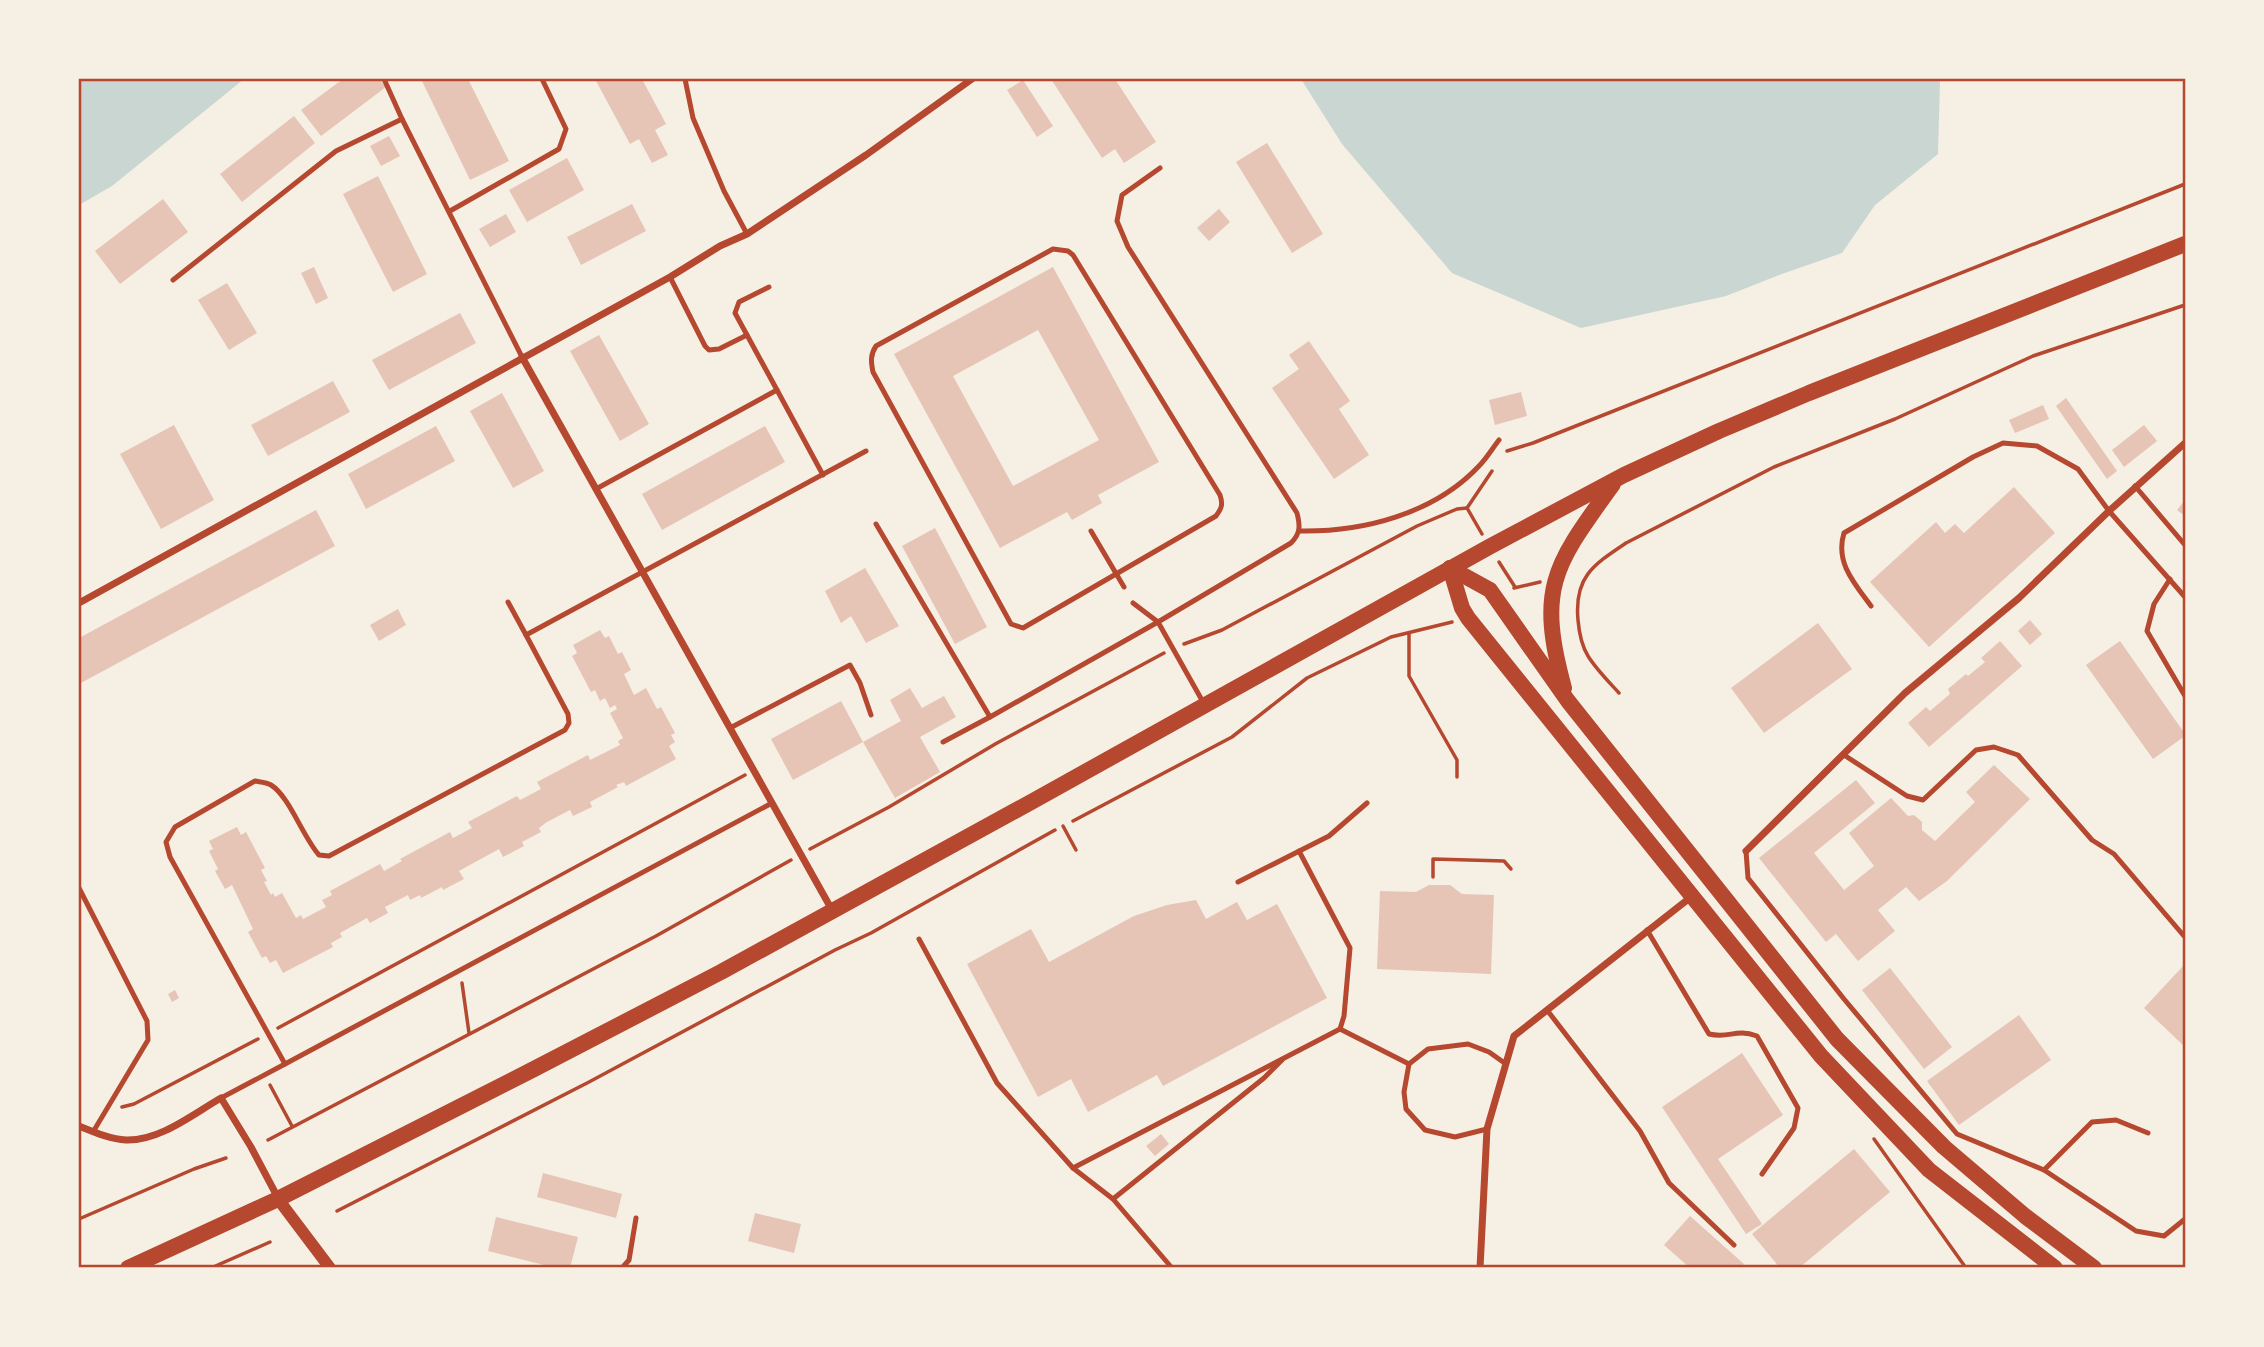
<svg xmlns="http://www.w3.org/2000/svg" width="2264" height="1347" viewBox="0 0 2264 1347" font-family="'IBM Plex Serif',serif">
  <style>
    .water { fill: #c9d6d2 }
    .building { fill: #e6c5b7; fill-rule: evenodd }
    .lines { fill: none; stroke-linecap: round; stroke-linejoin: round }
    .path { stroke: #b5482f; stroke-width: 3.5 }
    .service { stroke: #b5482f; stroke-width: 5 }
    .minor { stroke: #b5482f; stroke-width: 7 }
    .tertiary { stroke: #b5482f; stroke-width: 12 }
    .primary { stroke: #b5482f; stroke-width: 16 }
    .neatline { fill: none; stroke: #b5482f; stroke-width: 2.5 }
  </style>
  <rect width="100%" height="100%" fill="#f6efe4"/>
  <g class="water">
    <polygon points="79,79 244,79 112,186 79,205"/>
    <polygon points="1301,79 1940,79 1938,154 1875,205 1842,253 1779,275 1726,296 1581,328 1452,273 1342,144"/>
  </g>
  <g class="building">
    <polygon points="343,79 379,79 386,87 321,136 301,110"/>
    <polygon points="421,79 468,79 509,161 470,180"/>
    <polygon points="595,79 642,79 666,124 655,130 668,155 652,163 639,139 630,144"/>
    <polygon points="1051,79 1115,79 1156,142 1124,163 1115,149 1102,158"/>
    <polygon points="1023,80 1053,126 1037,137 1007,90"/>
    <polygon points="294,116 315,143 242,202 220,174"/>
    <polygon points="389,136 400,156 381,166 370,146"/>
    <polygon points="1267,143 1323,234 1292,253 1236,162"/>
    <polygon points="567,158 584,190 527,222 509,190"/>
    <polygon points="378,176 427,274 393,292 343,194"/>
    <polygon points="163,199 188,232 120,284 95,251"/>
    <polygon points="632,204 646,231 581,265 567,237"/>
    <polygon points="1219,209 1230,222 1209,241 1197,228"/>
    <polygon points="506,214 516,232 490,247 479,229"/>
    <polygon points="314,267 328,298 316,304 301,273"/>
    <path d="M1053,267L1159,462L1098,495L1102,503L1072,520L1067,512L1000,548L894,354ZM1038,330L1099,440L1013,486L953,376Z"/>
    <polygon points="227,283 257,333 229,350 198,300"/>
    <polygon points="460,313 476,343 389,390 372,360"/>
    <polygon points="599,335 649,424 620,441 570,351"/>
    <polygon points="1309,341 1350,401 1339,409 1369,455 1334,479 1272,388 1299,369 1289,355"/>
    <polygon points="333,381 350,412 268,456 251,425"/>
    <polygon points="1521,392 1527,416 1495,425 1489,400"/>
    <polygon points="502,393 544,471 513,488 470,411"/>
    <polygon points="2066,398 2117,471 2107,479 2056,406"/>
    <polygon points="2043,405 2049,419 2015,433 2009,420"/>
    <polygon points="174,425 214,500 161,529 120,454"/>
    <polygon points="2144,425 2157,441 2124,467 2112,450"/>
    <polygon points="436,426 455,461 366,509 348,474"/>
    <polygon points="765,426 785,462 662,530 642,494"/>
    <polygon points="2014,487 2055,533 1929,647 1870,582 1936,522 1945,533 1955,524 1964,533"/>
    <polygon points="2185,500 2185,516 2177,510"/>
    <polygon points="316,510 335,546 79,684 79,638"/>
    <polygon points="935,528 987,627 955,644 902,546"/>
    <polygon points="865,568 899,626 866,643 851,616 841,623 825,591"/>
    <polygon points="398,609 406,625 379,641 370,625"/>
    <polygon points="2030,620 2042,634 2030,645 2018,631"/>
    <polygon points="1818,623 1852,669 1764,733 1731,688"/>
    <polygon points="600,630 605,638 609,636 618,654 622,652 631,670 624,674 634,695 646,688 657,709 661,707 675,733 671,735 675,742 669,746 676,759 626,786 624,782 616,785 618,787 590,802 592,807 573,816 570,810 547,822 539,828 541,832 522,842 524,846 503,857 499,849 459,871 464,879 443,890 442,887 421,898 420,895 410,900 408,895 385,907 388,913 370,923 367,918 340,933 342,937 331,943 333,947 283,973 276,960 270,963 266,956 262,958 248,932 253,929 232,885 225,889 215,871 218,869 209,851 213,849 209,841 237,827 241,835 246,832 265,868 261,870 267,881 264,882 271,895 273,893 275,897 282,893 296,918 301,915 303,919 326,907 322,900 332,895 330,891 380,864 384,871 402,861 400,859 450,832 453,838 472,828 468,822 517,796 520,800 541,789 537,782 588,755 590,760 620,745 618,741 623,738 610,713 617,709 615,705 610,708 605,698 600,701 595,690 591,692 572,656 577,653 573,645"/>
    <polygon points="2000,641 2022,666 1929,747 1908,723 1926,707 1930,711 1950,694 1948,689 1966,674 1968,676 1985,662 1981,658"/>
    <polygon points="2120,641 2185,734 2185,736 2153,759 2086,665"/>
    <polygon points="910,688 922,708 944,696 956,717 920,737 940,772 895,798 863,742 901,721 890,700"/>
    <polygon points="841,701 863,742 793,780 771,739"/>
    <polygon points="1994,765 2030,799 1947,881 1919,901 1906,887 1878,910 1895,931 1858,961 1836,934 1826,942 1759,858 1856,780 1875,803 1814,853 1844,890 1874,866 1849,833 1891,798 1908,816 1914,815 1922,822 1922,830 1935,841 1975,802 1966,792"/>
    <polygon points="1429,885 1450,885 1462,894 1494,895 1491,974 1377,969 1380,891 1416,892"/>
    <polygon points="1196,900 1206,919 1237,902 1247,920 1277,904 1327,998 1163,1086 1157,1075 1088,1112 1071,1079 1038,1097 967,964 1031,929 1049,962 1134,916 1167,905"/>
    <polygon points="2185,964 2185,1047 2144,1008"/>
    <polygon points="1890,968 1952,1047 1924,1069 1862,990"/>
    <polygon points="175,990 179,998 172,1002 168,994"/>
    <polygon points="2019,1015 2051,1060 1959,1125 1927,1081"/>
    <polygon points="1742,1053 1783,1115 1718,1159 1762,1224 1746,1234 1662,1107"/>
    <polygon points="1161,1134 1169,1144 1155,1156 1146,1146"/>
    <polygon points="1854,1149 1890,1192 1799,1268 1780,1268 1752,1234"/>
    <polygon points="543,1173 622,1194 616,1218 537,1197"/>
    <polygon points="755,1213 801,1224 794,1253 748,1241"/>
    <polygon points="1690,1216 1744,1264 1740,1268 1690,1268 1664,1245"/>
    <polygon points="496,1217 578,1237 570,1268 556,1268 488,1251"/>
  </g>
  <g class="lines">
    <g class="path">
      <polyline points="1507,451 1533,443 2185,184"/>
      <polyline points="1467,508 1492,471"/>
      <polyline points="1499,562 1515,587"/>
      <polyline points="1514,588 1540,582"/>
      <polyline points="1409,633 1409,676 1457,760 1457,777"/>
      <polyline points="1184,644 1222,630 1417,526 1457,509 1467,508 1482,534"/>
      <path d="M1619,693C1609,682 1596,669 1588,656C1582,646 1579,632 1578,620C1574,577 1593,565 1626,543L1774,467L1895,419L2033,356L2185,305"/>
      <polyline points="1073,821 1232,737 1307,678 1391,637 1452,622"/>
      <polyline points="1063,826 1076,850"/>
      <polyline points="810,849 889,807 997,743 1164,653"/>
      <polyline points="1433,877 1433,859 1504,861 1511,869"/>
      <polyline points="462,983 469,1033"/>
      <polyline points="278,1028 745,775"/>
      <polyline points="270,1085 292,1126"/>
      <polyline points="122,1107 134,1104 258,1039"/>
      <polyline points="1874,1139 1966,1268"/>
      <polyline points="268,1140 656,936 791,860"/>
      <polyline points="337,1211 589,1082 835,950 871,933 1055,830"/>
      <polyline points="79,1219 194,1169 226,1158"/>
      <polyline points="211,1268 270,1242"/>
    </g>
    <g class="service">
      <polyline points="384,79 402,119"/>
      <polyline points="685,79 693,118 724,191 747,234"/>
      <path d="M1160,168L1122,195L1117,221L1128,247L1297,513C1300,525 1301,533 1291,543L1158,622L1203,702"/>
      <polyline points="450,211 559,149 566,129 542,79"/>
      <path d="M1053,249L1068,251L1073,255L1220,495C1223,504 1222,508 1216,516L1023,628L1011,624L873,372C871,362 870,355 876,346Z"/>
      <polyline points="670,277 705,346 709,350 719,349 747,335"/>
      <polyline points="173,280 336,151 402,119 522,357"/>
      <polyline points="769,287 739,302 735,313 777,390"/>
      <polyline points="2135,486 2185,545"/>
      <polyline points="596,489 777,390 823,475"/>
      <polyline points="876,524 990,717 1158,622 1133,603"/>
      <polyline points="1091,531 1124,587"/>
      <path d="M1300,531C1363,532 1434,514 1479,466C1486,459 1492,449 1499,440"/>
      <polyline points="2170,579 2154,604 2147,631 2185,696"/>
      <polyline points="508,602 526,635"/>
      <path d="M1871,606C1854,583 1835,562 1844,533L1973,457L2003,443L2037,446L2078,469L2109,511L2185,597"/>
      <polyline points="730,728 850,665 860,683 871,715"/>
      <polyline points="943,742 990,717"/>
      <polyline points="1844,755 1907,796 1923,800 1976,750 1994,747 2018,755 2092,840 2114,854 2184,936"/>
      <path d="M772,803L285,1064L170,857L166,842L175,827L255,781C260,782 266,782 271,785C289,796 303,837 319,855L329,856L565,730L569,723L568,714L526,635L866,451"/>
      <polyline points="1299,851 1350,948 1344,1016 1340,1029"/>
      <polyline points="1746,851 1748,878 1844,999 1957,1134 2044,1170 2092,1122 2116,1120 2148,1133"/>
      <polyline points="1238,882 1329,836 1367,803"/>
      <polyline points="79,888 147,1021 148,1040 93,1132"/>
      <path d="M1647,930L1709,1034C1730,1039 1735,1028 1757,1036L1798,1108L1794,1128L1762,1174"/>
      <polyline points="919,939 997,1083 1073,1168 1113,1199 1172,1268"/>
      <polyline points="1547,1010 1640,1131 1669,1183 1734,1245"/>
      <polyline points="221,1098 285,1064"/>
      <polyline points="1487,1129 1455,1137 1425,1130 1406,1109 1404,1092 1409,1064 1428,1049 1468,1044 1489,1052 1506,1064"/>
      <polyline points="1073,1168 1340,1029 1409,1064"/>
      <polyline points="2044,1170 2136,1231 2164,1236 2185,1219"/>
      <polyline points="1113,1199 1264,1078 1282,1060"/>
      <polyline points="622,1268 629,1260 636,1218"/>
    </g>
    <g class="minor">
      <polyline points="522,357 832,910"/>
      <polyline points="79,603 670,277 720,246 747,234 866,155 972,79"/>
      <polyline points="1746,851 1905,693 2019,598 2109,511 2185,443"/>
      <path d="M79,1126C94,1132 110,1139 126,1140C160,1141 193,1114 221,1098L251,1147L278,1198"/>
      <polyline points="1480,1268 1487,1129 1514,1036 1691,897"/>
    </g>
    <polyline class="tertiary" points="278,1199 330,1268"/>
    <g class="primary">
      <polyline points="1450,568 1490,590 1568,701 1837,1039 1944,1147 2025,1216 2094,1268"/>
      <polyline points="1450,568 1462,608 1468,618 1821,1056 1929,1170 2055,1268"/>
      <path d="M1564,688C1536,586 1555,565 1613,484"/>
      <polyline points="128,1268 278,1199 534,1069 721,972 1033,801 1489,547 1624,475 1719,431 1809,393 2185,244"/>
    </g>
  </g>
  <rect width="2264" height="1347" fill="none" stroke="#f6efe4" stroke-width="161"/>
  <rect x="80" y="80" width="2104" height="1186" class="neatline"/>
</svg>
